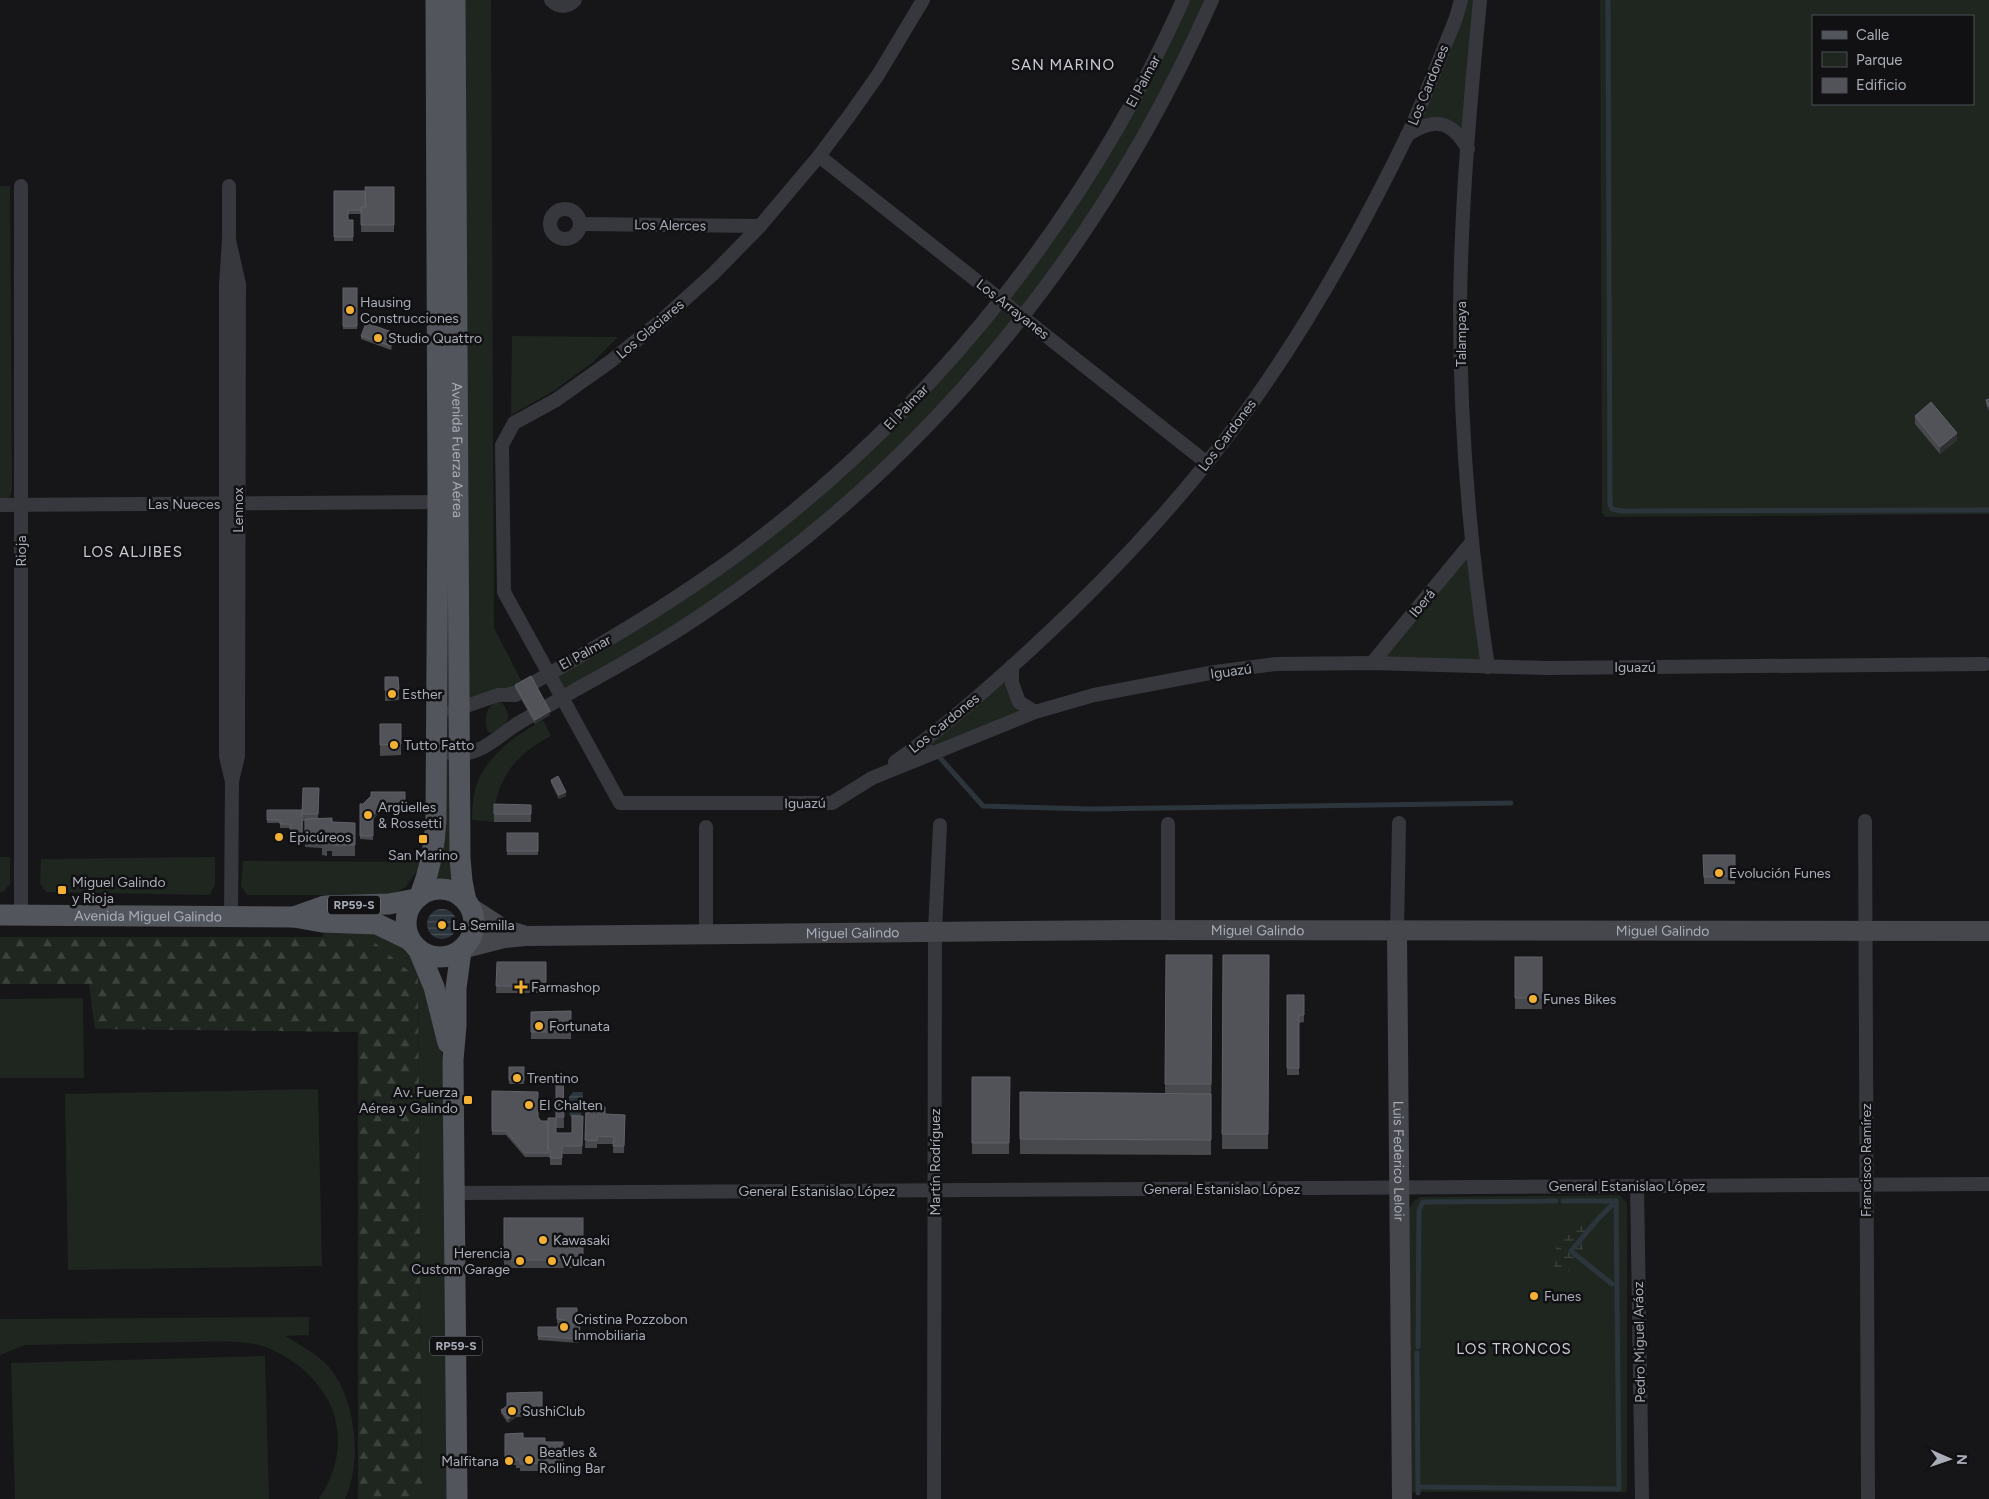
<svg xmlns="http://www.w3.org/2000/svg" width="1989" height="1499" viewBox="0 0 1989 1499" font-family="Figtree,sans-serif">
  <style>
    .green { fill: #1e261f; fill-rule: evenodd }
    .forest { fill: url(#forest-firs) }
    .wetland { fill: url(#wetland-marsh) }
    .water { fill: url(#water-rules) }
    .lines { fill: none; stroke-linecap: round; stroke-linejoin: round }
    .stream { stroke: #2c353c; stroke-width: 5 }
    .street { stroke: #37383d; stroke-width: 14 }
    .secondary { stroke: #45474d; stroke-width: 20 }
    .primary { stroke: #53555c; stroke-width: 21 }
    .wall { fill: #47494d }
    .shaded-wall { fill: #2f3033 }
    .building { fill: #525359; stroke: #5f6168 }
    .poi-dot { fill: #f2b134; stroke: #111113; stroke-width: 2 }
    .labels { text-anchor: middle; stroke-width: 5; stroke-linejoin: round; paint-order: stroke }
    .shield { fill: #111113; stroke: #7b7e86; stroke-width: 1 }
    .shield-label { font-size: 12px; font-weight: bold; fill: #a8adb8 }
    .street-label { font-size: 14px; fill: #a8adb8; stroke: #111113 }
    .poi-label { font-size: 14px; fill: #a8adb8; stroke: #111113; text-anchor: start }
    .neighbourhood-label { font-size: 15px; letter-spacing: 1px; fill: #c9ccd4; stroke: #111113 }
  </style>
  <defs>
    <pattern id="forest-firs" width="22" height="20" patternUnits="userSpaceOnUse" patternTransform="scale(1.25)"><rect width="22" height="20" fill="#1e261f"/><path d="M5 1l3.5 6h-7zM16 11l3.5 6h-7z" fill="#3c433d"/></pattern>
    <pattern id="wetland-marsh" width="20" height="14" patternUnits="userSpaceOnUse" patternTransform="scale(1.25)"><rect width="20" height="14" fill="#1e261f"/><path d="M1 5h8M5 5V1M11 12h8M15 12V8" fill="none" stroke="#3c433d"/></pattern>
    <pattern id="water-rules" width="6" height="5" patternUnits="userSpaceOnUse" patternTransform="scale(1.25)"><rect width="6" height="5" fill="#2c353c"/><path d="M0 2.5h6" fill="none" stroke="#485056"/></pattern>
  </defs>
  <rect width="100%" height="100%" fill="#161618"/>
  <g class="green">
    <path d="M436,0H491L494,628L523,684L459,709L458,894C448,889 440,888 429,891Z"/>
    <polygon points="1183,0 1212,0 1114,188 968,382 780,558 562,697 548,673 693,586 888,426 1048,238"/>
    <polygon points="1461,0 1480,0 1468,149 1442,124 1407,135"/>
    <path d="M1600,0H1989V514L1605,517L1602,513ZM1813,16H1973V104H1813Z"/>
    <polygon points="0,186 10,186 12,489 10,497 0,500"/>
    <polygon points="512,336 618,337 593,362 552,392 511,415"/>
    <polygon points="1471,543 1488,667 1372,663"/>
    <polygon points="1012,666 1012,683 1035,712 872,778"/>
    <path d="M500,701C514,715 509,727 491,733L488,732C483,719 486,704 500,701Z"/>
    <path d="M543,720L551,736C516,754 494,780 494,822L472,820C472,804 474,785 483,771C496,749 521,732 543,720Z"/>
    <polygon points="0,857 10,857 10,884 3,892 0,892"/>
    <polygon points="215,857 215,884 210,895 46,892 40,883 41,859"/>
    <polygon points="243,861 420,862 419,868 405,888 390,895 247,895 241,886"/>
    <polygon points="324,923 375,928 405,945 419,963 435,1008 442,1051 444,1092 449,1499 422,1499 418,980 323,937"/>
    <polygon points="83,998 84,1078 0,1078 0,999"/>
    <polygon points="318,1089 322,1266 68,1270 65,1094"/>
    <polygon points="1619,1195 1627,1203 1627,1488 1626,1492 1412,1492 1408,1211 1413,1202 1420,1197"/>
    <path d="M309,1317V1335L285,1336C300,1345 314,1352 326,1364C356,1395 363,1461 345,1499H319C337,1470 344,1442 332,1409C321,1381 295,1359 268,1348C249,1339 207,1342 185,1342C132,1343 79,1344 25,1345L0,1355V1319Z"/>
    <polygon points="265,1356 269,1499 15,1499 11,1363"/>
  </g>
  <polygon class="forest" points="0,937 368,937 418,979 422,1499 358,1499 358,1032 95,1029 89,984 0,984"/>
  <path class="wetland" d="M1582,1225L1586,1227L1588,1234C1584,1239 1585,1243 1583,1249C1576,1269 1575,1269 1556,1276C1550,1253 1558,1231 1582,1225Z"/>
  <g class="water">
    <circle cx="442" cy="924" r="15"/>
    <polygon points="573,1092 583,1092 582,1112 580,1117 571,1117 569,1113 569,1097"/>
  </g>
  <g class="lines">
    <g class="stream">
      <polyline points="1608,0 1610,505 1612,509 1621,511 1989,510"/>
      <polyline points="925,741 983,806 1091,809 1511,803"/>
      <polyline points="1563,1201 1615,1201"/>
      <polyline points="1612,1284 1571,1251 1598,1219 1616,1201"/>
      <polyline points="1418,1347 1419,1210 1423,1202 1556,1201"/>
      <polyline points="1417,1353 1418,1493"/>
      <polyline points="1418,1487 1619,1489 1616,1201"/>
    </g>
    <g class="street">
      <path d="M551,0C558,8 568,8 575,0"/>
      <polyline points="923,0 878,75 849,116 819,156 760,226 713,274 663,319 611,361 556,400 514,423 502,445 504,592 620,803 832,803 872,778 1035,712 1094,695 1215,672 1276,664 1372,663 1546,668 1985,664"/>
      <path d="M1480,0C1470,103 1461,206 1460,309C1460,429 1470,548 1488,667"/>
      <path d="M1407,135C1435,117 1451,120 1468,149"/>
      <polyline points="819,156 1207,463"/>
      <polyline points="21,186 21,916"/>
      <polyline points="229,186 229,240 226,285 226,756 231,778"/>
      <circle cx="565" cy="224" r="15"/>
      <polyline points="580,224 760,226"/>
      <polyline points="229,240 239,284 238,756 232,781 231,917"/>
      <polyline points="0,505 444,502"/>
      <polyline points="1372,663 1471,543"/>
      <polyline points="1012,666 1012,683 1019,702 1035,712"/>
      <path d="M507,695L517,692C601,645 685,596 761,537C943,396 1089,210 1183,0"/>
      <polyline points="452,711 498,695 516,695"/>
      <path d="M437,749C443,751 452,754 459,754C484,754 502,732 522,721C540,711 558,700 575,690C621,665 667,639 710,609C933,458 1103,246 1212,0"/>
      <path d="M895,762C943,728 986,690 1030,650C1093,592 1152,531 1206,464C1285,366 1352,249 1407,136C1425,98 1440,57 1456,18L1461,0"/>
      <polyline points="1865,821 1868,1499"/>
      <polyline points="706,827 706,934"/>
      <polyline points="1168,930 1168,824"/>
      <polyline points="1397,931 1399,823"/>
      <polyline points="1637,1186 1642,1499"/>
      <polyline points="454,1193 1989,1184"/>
      <polyline points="934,1499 935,931 940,825"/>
    </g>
    <g class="secondary">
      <polyline points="471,908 505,930 523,935"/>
      <path id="s1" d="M1397,931L1402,1499"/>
      <path id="s2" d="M465,948L504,938L525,936L1129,930L1989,931"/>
    </g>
    <g class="primary">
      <path id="s3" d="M455,0L460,858L462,881L466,901"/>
      <circle cx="440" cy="923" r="34"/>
      <path d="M420,896C430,870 435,846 436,819L438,502L436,0"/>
      <path id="s4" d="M0,915L294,917L322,922L377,924L410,940"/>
      <polyline points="294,917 325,906 389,904 416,899"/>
      <polyline points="419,951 434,987 448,1043"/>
      <polyline points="457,1499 453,1060 456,1026 456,988 461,951"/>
    </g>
  </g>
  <g class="wall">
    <polygon points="394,187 394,232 361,232 361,214 348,214 348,220 353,220 353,241 334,241 334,191 365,191"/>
    <rect x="343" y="288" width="14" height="41"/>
    <polygon points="361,336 395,337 391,350 361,339"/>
    <polygon points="1989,399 1989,411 1986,404 1986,400"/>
    <polygon points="1915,416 1957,440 1940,454 1915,424"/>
    <polygon points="385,677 399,689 399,700 385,701"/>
    <polygon points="515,685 550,715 535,724 515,688"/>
    <polygon points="380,724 401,724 401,755 380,756"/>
    <polygon points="551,780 566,796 559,799 551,783"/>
    <polygon points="319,788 318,819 332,822 355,823 355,856 332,856 332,851 327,851 327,856 322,855 322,848 305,847 305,821 303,821 302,842 290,842 290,828 280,828 280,823 267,823 267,810 302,810"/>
    <polygon points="405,792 405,811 381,811 373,819 373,840 360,839 360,804 363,804"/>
    <polygon points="494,804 531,805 531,822 494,822"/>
    <rect x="507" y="833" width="31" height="22"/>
    <polygon points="1703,855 1735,855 1735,884 1704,884"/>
    <polygon points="1166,955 1212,955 1211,1155 1020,1154 1020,1092 1165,1093"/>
    <polygon points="1223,955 1269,955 1268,1149 1222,1149"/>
    <rect x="1515" y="957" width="27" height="52"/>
    <polygon points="497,962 546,962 546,993 496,993"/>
    <polygon points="1287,995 1304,995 1304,1022 1299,1023 1299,1075 1287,1075"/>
    <polygon points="571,1011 571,1039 531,1039 531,1012"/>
    <rect x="509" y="1067" width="15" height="17"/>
    <polygon points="556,1075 563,1075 564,1128 556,1128"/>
    <polygon points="972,1077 1010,1077 1009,1154 972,1154"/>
    <polygon points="492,1091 538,1117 541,1121 556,1133 572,1133 583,1116 582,1154 562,1154 562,1165 550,1165 550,1157 525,1157 506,1135 492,1135"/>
    <polygon points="586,1107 605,1114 625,1115 624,1153 613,1153 613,1144 597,1144 597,1148 585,1148"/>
    <rect x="504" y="1218" width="79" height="50"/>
    <polygon points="557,1308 577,1308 577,1324 571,1324 580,1324 579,1343 538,1340 538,1327 558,1327 563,1323 557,1323"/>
    <polygon points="542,1392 542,1416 516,1417 508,1423 501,1413 501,1410"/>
    <polygon points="505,1434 545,1442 563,1442 563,1471 520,1471 520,1468 516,1468 516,1465 505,1465"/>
  </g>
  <g class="shaded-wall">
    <polygon points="395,333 395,337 391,350 391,346"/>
    <polygon points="1957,433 1957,440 1940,454 1940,447"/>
    <polygon points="550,711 550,715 535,724 535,720"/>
    <polygon points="566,792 566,796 559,799 559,795"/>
    <polygon points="381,808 381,811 373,819 373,815"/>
    <polygon points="516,1413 516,1417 508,1423 508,1419"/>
  </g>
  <g class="building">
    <polygon points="365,187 394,187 394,225 361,225 361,207 366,207"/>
    <polygon points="334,191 365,191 365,207 361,207 361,210 348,210 348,220 353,220 353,237 334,237"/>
    <rect x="343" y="288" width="14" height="38"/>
    <polygon points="366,323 395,333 391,346 361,336"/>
    <polygon points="1989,399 1989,407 1986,400"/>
    <polygon points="1931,402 1957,433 1940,447 1915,416"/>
    <polygon points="531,676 550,711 535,720 515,685"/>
    <polygon points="385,677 398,677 399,689 385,690"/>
    <polygon points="380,724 401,724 401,744 380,745"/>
    <polygon points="558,776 566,792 559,795 551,780"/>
    <polygon points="303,788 319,788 318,814 302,814"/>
    <polygon points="371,792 405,792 405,808 381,808 373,815 373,836 360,836 360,804 363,804 371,796"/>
    <polygon points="494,804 531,805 531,814 494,814"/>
    <polygon points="267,810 302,810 302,838 290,838 290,824 280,824 280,820 267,820"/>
    <polygon points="332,818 332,822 355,823 355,845 332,845 332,840 327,840 327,845 322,844 323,837 305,836 305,819"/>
    <rect x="507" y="833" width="31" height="18"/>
    <polygon points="1703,855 1735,855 1735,876 1704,877"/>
    <polygon points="1166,955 1212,955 1211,1084 1165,1084"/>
    <polygon points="1223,955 1269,955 1268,1134 1222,1134"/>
    <rect x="1515" y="957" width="27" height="41"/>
    <polygon points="497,962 546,962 546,986 496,986"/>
    <polygon points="1287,995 1304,995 1304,1015 1299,1015 1299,1068 1287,1068"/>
    <polygon points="571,1011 571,1032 531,1032 531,1012"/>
    <rect x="509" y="1067" width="15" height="13"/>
    <polygon points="556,1075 563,1075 564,1117 556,1117"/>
    <polygon points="972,1077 1010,1077 1009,1143 972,1143"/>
    <polygon points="492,1091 538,1092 538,1117 541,1121 548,1121 548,1153 525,1153 506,1131 492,1131"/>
    <polygon points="1020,1092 1211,1094 1211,1140 1020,1139"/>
    <polygon points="586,1107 605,1107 605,1114 625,1115 624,1146 613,1146 614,1137 597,1136 597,1141 585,1140"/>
    <polygon points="572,1116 583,1116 582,1146 562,1146 562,1158 550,1158 550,1149 548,1149 548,1118 556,1118 556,1133 572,1133"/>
    <rect x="504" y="1218" width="79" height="42"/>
    <polygon points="557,1308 577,1308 577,1320 571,1320 571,1324 580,1324 579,1339 538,1336 538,1327 558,1327 558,1324 563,1323 564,1320 557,1319"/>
    <polygon points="542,1392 542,1413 516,1413 508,1419 501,1410 507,1406 507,1393"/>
    <polygon points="523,1433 523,1438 545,1438 545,1442 563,1442 563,1463 520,1464 520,1460 516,1460 517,1457 505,1457 505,1434"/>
  </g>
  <g class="poi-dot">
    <circle cx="350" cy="310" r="5"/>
    <circle cx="378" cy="338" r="5"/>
    <circle cx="392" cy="694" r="5"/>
    <circle cx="394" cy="745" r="5"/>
    <circle cx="368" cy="815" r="5"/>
    <circle cx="279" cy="837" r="5"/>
    <rect x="418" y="834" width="10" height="10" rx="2.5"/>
    <circle cx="1719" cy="873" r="5"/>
    <rect x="57" y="885" width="10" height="10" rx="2.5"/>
    <circle cx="442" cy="925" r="5"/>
    <path d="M518.5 979.5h5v5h5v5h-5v5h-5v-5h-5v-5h5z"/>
    <circle cx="1533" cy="999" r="5"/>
    <circle cx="539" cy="1026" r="5"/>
    <circle cx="517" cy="1078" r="5"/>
    <rect x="463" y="1095" width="10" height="10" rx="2.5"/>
    <circle cx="529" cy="1105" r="5"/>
    <circle cx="543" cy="1240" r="5"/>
    <circle cx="520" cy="1261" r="5"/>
    <circle cx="552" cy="1261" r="5"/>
    <circle cx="1534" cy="1296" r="5"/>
    <circle cx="564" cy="1327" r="5"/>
    <circle cx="512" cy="1411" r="5"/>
    <circle cx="529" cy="1460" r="5"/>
    <circle cx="509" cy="1461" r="5"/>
  </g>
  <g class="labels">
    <g class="shield">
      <rect x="328" y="895.5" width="52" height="19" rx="4"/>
      <rect x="430" y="1336.5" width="52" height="19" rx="4"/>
    </g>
    <g class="shield-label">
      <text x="354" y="909">RP59-S</text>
      <text x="456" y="1350">RP59-S</text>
    </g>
    <g class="street-label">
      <text transform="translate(1143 81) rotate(-62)" y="5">El Palmar</text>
      <text transform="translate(1428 85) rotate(-68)" y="5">Los Cardones</text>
      <text transform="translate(670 225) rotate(1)" y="5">Los Alerces</text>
      <text transform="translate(1013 309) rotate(38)" y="5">Los Arrayanes</text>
      <text transform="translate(650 329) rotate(-40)" y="5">Los Glaciares</text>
      <text transform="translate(1461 334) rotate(-90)" y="5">Talampaya</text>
      <text transform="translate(906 407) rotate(-46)" y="5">El Palmar</text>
      <text transform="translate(1227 435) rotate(-53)" y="5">Los Cardones</text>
      <text dy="5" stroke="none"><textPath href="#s3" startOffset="450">Avenida Fuerza Aérea</textPath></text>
      <text x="184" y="509">Las Nueces</text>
      <text transform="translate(238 510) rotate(-90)" y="5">Lennox</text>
      <text transform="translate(21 551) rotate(-90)" y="5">Rioja</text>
      <text transform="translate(1422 603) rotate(-50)" y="5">Iberá</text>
      <text transform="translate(585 652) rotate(-29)" y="5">El Palmar</text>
      <text x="1635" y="672">Iguazú</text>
      <text transform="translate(1231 671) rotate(-8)" y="5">Iguazú</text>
      <text transform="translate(944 723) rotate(-39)" y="5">Los Cardones</text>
      <text transform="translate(805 803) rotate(-1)" y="5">Iguazú</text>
      <text dy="5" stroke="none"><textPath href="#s4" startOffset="148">Avenida Miguel Galindo</textPath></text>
      <text dy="5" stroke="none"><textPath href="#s2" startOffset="794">Miguel Galindo</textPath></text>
      <text dy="5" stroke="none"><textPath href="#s2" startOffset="1199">Miguel Galindo</textPath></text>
      <text dy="5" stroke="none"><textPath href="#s2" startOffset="389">Miguel Galindo</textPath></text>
      <text transform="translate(1866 1160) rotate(-90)" y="5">Francisco Ramírez</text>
      <text dy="5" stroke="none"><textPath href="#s1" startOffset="230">Luis Federico Leloir</textPath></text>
      <text transform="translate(935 1162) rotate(-90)" y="5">Martín Rodríguez</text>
      <text x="1627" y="1191">General Estanislao López</text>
      <text x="1222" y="1194">General Estanislao López</text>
      <text x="817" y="1196">General Estanislao López</text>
      <text transform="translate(1639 1342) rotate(-91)" y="5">Pedro Miguel Aráoz</text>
    </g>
    <g class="poi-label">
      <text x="360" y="307">Hausing<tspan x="360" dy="16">Construcciones</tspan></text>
      <text x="388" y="343">Studio Quattro</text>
      <text x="402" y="699">Esther</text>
      <text x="404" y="750">Tutto Fatto</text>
      <text x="378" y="812">Argüelles<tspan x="378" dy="16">&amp; Rossetti</tspan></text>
      <text x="289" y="842">Epicúreos</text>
      <text x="423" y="860" text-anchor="middle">San Marino</text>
      <text x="1729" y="878">Evolución Funes</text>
      <text x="72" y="887">Miguel Galindo<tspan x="72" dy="16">y Rioja</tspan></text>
      <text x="452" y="930">La Semilla</text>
      <text x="531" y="992">Farmashop</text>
      <text x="1543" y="1004">Funes Bikes</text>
      <text x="549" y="1031">Fortunata</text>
      <text x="527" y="1083">Trentino</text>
      <text x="458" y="1097" text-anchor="end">Av. Fuerza<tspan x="458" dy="16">Aérea y Galindo</tspan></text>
      <text x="539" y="1110">El Chalten</text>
      <text x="553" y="1245">Kawasaki</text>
      <text x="510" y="1258" text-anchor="end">Herencia<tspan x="510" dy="16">Custom Garage</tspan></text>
      <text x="562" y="1266">Vulcan</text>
      <text x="1544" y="1301">Funes</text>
      <text x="574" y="1324">Cristina Pozzobon<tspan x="574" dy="16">Inmobiliaria</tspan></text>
      <text x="522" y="1416">SushiClub</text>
      <text x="539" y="1457">Beatles &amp;<tspan x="539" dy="16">Rolling Bar</tspan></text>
      <text x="499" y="1466" text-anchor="end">Malfitana</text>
    </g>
    <g class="neighbourhood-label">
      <text x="1063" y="70">SAN MARINO</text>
      <text x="133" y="557">LOS ALJIBES</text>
      <text x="1514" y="1354">LOS TRONCOS</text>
    </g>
  </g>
  <rect x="1812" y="15" width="162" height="90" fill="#111113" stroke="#4d4f55"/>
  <rect x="1822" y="31" width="25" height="8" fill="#53555c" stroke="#4d4f55"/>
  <text x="1856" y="40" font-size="15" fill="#a8adb8">Calle</text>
  <rect x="1822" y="52" width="25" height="15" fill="#1e261f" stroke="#4d4f55"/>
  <text x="1856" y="65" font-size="15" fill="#a8adb8">Parque</text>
  <rect x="1822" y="78" width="25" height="15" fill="#525359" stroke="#4d4f55"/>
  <text x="1856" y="90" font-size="15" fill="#a8adb8">Edificio</text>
  <g transform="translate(1949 1459) rotate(92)" stroke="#111113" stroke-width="4" paint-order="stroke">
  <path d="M0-4L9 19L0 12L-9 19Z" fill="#a8adb8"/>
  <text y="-8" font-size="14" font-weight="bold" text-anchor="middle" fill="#a8adb8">N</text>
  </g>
</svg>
